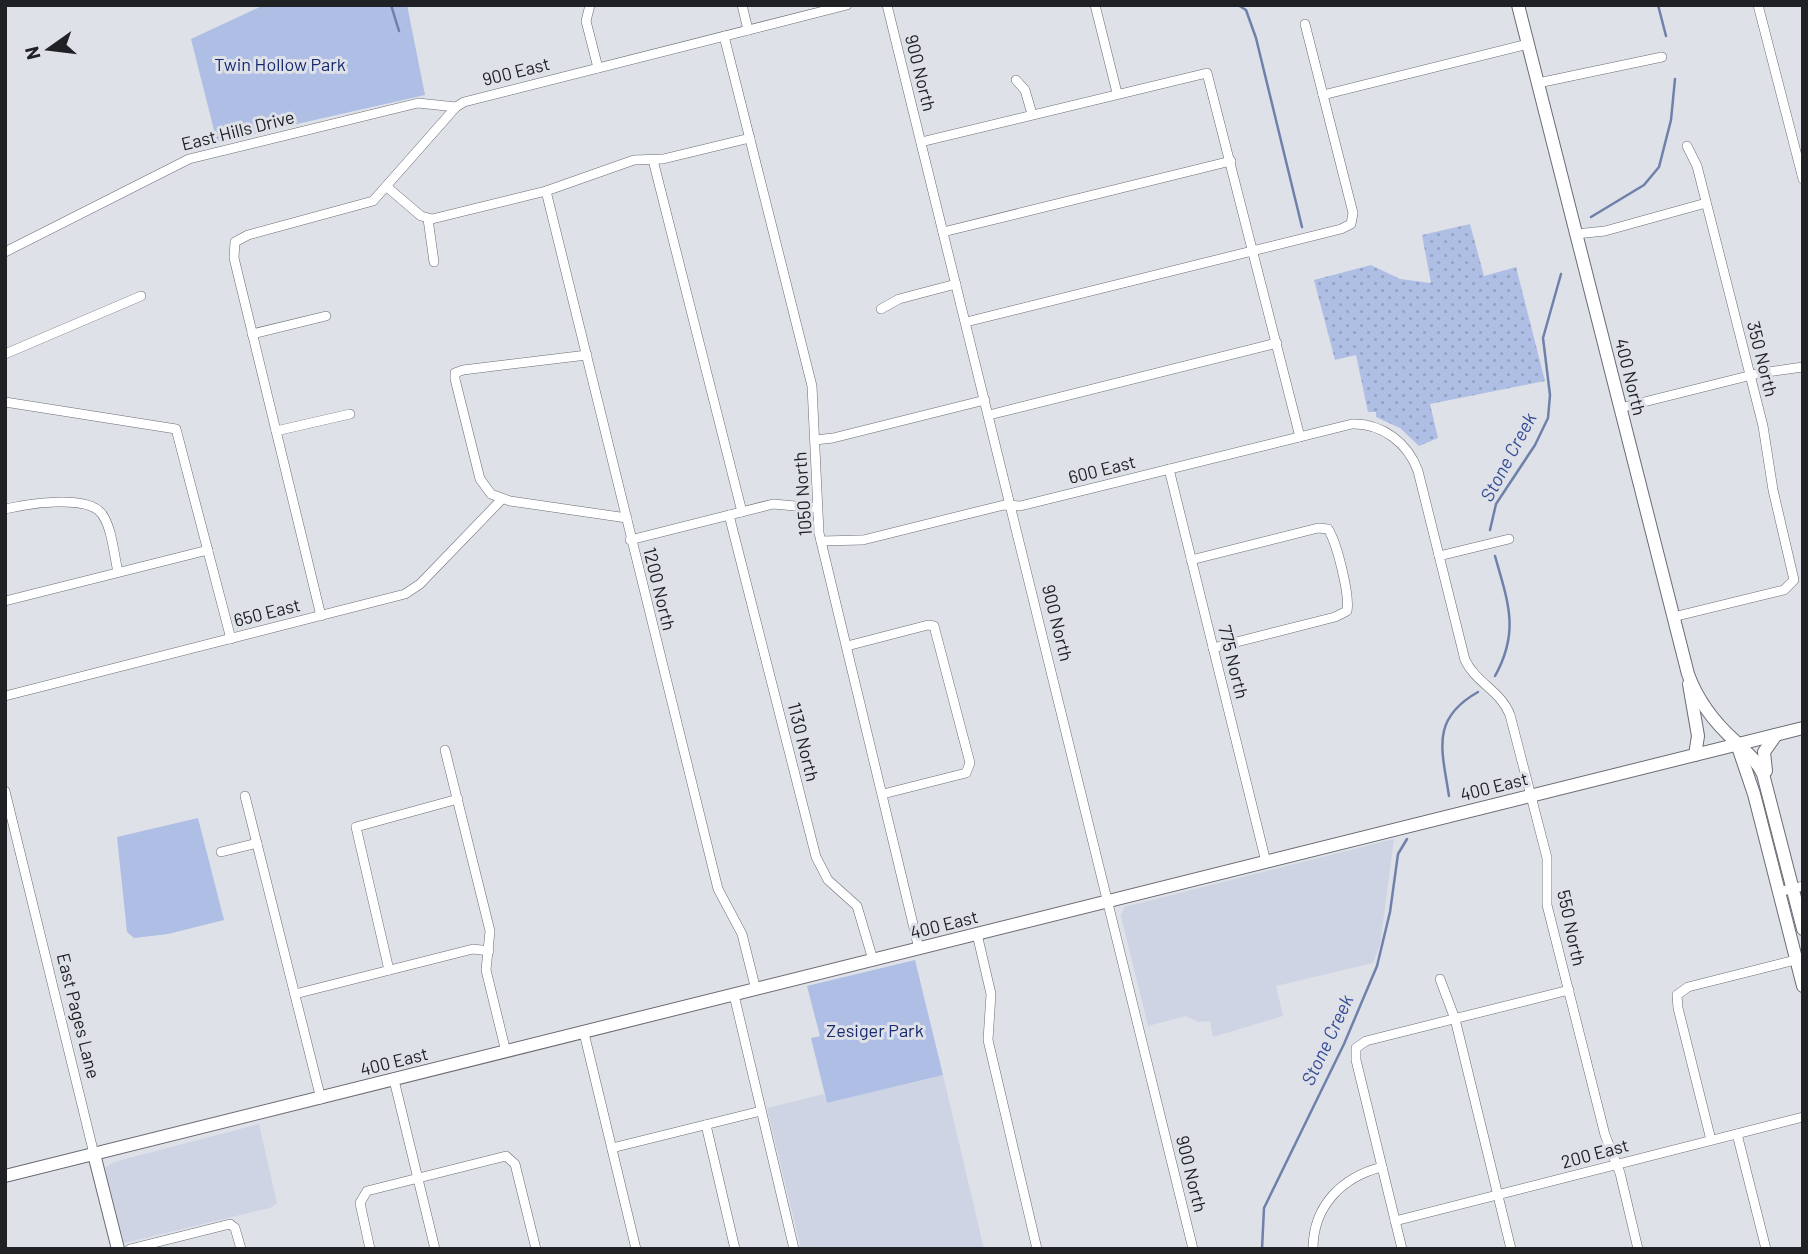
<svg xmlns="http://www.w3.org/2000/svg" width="1808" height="1254" viewBox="0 0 1808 1254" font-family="Barlow,sans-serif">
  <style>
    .built { fill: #ced4e3 }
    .grass { fill: url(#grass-dots) }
    .green { fill: #aebee4 }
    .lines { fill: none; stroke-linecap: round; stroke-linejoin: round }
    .stream { stroke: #6f80aa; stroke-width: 2.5 }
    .street-casing { stroke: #6a6c73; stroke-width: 10 }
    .secondary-casing { stroke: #6a6c73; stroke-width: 14 }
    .street { stroke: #fff; stroke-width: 9 }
    .secondary { stroke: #fff; stroke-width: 12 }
    .labels { text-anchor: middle; stroke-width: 6; stroke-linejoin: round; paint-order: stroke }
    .park-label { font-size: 18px; fill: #182a6f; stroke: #dee1e8 }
    .street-label { font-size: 18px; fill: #202124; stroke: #dee1e8 }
    .water-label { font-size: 19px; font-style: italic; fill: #384f97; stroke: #dee1e8 }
  </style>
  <defs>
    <pattern id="grass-dots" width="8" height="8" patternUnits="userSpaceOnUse" patternTransform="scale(1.75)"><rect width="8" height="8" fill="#aebee4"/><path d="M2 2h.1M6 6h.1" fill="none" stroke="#95a3c3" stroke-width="1.8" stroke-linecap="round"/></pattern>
  </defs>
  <rect width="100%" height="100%" fill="#dee1e8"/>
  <g class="built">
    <polygon points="1394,839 1380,945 1373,963 1276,986 1283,1016 1213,1037 1210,1021 1198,1022 1186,1016 1148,1026 1121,916 1124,907"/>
    <polygon points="943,1075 984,1249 801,1249 767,1108 824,1094 827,1103"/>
    <polygon points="259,1124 277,1203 270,1208 124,1243 105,1168 114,1162"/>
  </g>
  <polygon class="grass" points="1470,224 1484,276 1516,267 1545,381 1430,404 1438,438 1419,446 1400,428 1376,417 1376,412 1368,412 1356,355 1335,360 1314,280 1371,265 1400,279 1431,283 1422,235"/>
  <g class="green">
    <polygon points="264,5 407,5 425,95 217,142 191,39"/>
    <polygon points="198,818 224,920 168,934 134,938 127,932 117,837"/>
    <polygon points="915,960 943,1075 827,1103 811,1038 820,1036 807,986"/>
  </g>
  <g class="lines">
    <g class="stream">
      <polyline points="391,5 399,31"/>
      <polyline points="1238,5 1246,10 1256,38 1302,227"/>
      <polyline points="1658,5 1666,36"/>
      <polyline points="1591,217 1644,185 1659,167 1671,120 1675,79"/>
      <polyline points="1490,530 1496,504 1535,445 1548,418 1550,395 1543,338 1561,274"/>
      <path d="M1495,556C1508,602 1520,631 1495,676"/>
      <path d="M1449,796C1442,750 1430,719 1478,692"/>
      <polyline points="1262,1249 1264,1208 1344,1044 1377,966 1390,912 1398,854 1407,839"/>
    </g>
    <defs>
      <g id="street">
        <polyline points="590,5 586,21 598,68"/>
        <polyline points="742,5 748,30"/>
        <polyline points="887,5 1193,1249"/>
        <polyline points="1095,5 1117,93"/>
        <polyline points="1758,5 1803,179"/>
        <polyline points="724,36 812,386 819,533 919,949"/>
        <polyline points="1016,80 1025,90 1032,114"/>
        <polyline points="1538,83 1662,57"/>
        <polyline points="1323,95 1528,44"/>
        <polyline points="921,142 1207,73 1300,437"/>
        <polyline points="653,160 742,512"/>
        <polyline points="387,187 421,216 432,219 546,191 634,160 663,159 750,138"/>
        <polyline points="546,191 718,889 742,934 756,990"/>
        <polyline points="428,219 434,262"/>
        <polyline points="943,232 1231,161"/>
        <polyline points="1576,234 1605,231 1706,203"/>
        <polyline points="5,252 189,159 418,103 456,107"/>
        <polyline points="881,309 899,299 956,284"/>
        <polyline points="966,322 1341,229 1351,224 1353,213 1305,24"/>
        <polyline points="252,334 326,316"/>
        <polyline points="5,354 141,296"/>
        <polyline points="587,355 463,370 455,373 455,379 480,479 491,494 510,501 627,518"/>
        <polyline points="5,402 176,429 231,639"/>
        <polyline points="1620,408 1760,373 1803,367"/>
        <polyline points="989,415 1277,343"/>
        <polyline points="276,431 350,414"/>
        <polyline points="815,440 833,438 985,400"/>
        <polyline points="1169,469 1266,862"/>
        <path d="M5,509C26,504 87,494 102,514C112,528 114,555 118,572"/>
        <polyline points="729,515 816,857 828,880 857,906 873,960"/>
        <polyline points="630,540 773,504 817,508"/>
        <path d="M821,541L863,540L1004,505L1020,506L1352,424C1382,423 1408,443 1418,471L1465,660C1476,683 1501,691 1510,715L1547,858V905L1605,1135L1620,1173L1638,1249"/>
        <polyline points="1439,556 1509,539"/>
        <path d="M1191,560L1318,528L1328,529C1337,543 1350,595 1347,611L1335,617L1213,648"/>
        <polyline points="5,601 208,550"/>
        <polyline points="321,616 234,258 235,242 248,235 373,201 456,107 464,102 847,5"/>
        <polyline points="1673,617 1784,590 1794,580 1773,490 1763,426 1697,166 1687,146"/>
        <polyline points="847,646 928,625 934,626 970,763 966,773 883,794"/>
        <polyline points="5,696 405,594 420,584 502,499"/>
        <polyline points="445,750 490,931 486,970 506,1052"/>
        <polyline points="5,791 94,1154"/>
        <polyline points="245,796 321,1099"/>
        <polyline points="221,852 257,843"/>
        <polyline points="1779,892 1803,886"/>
        <polyline points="977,934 991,994 988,1040 1037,1249"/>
        <polyline points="389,970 356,827 458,799"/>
        <polyline points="1440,979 1455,1019 1511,1249"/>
        <polyline points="295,994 473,949 489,951"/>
        <polyline points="734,995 794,1249"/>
        <polyline points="584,1033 636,1249"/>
        <polyline points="394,1080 435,1249"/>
        <polyline points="706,1125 735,1249"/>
        <polyline points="1737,1134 1766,1249"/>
        <polyline points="1711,1140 1678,1008 1677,995 1688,987 1803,958"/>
        <polyline points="612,1148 761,1111"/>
        <polyline points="1395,1221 1803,1117"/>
        <polyline points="130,1249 230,1224 235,1228 241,1249"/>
        <polyline points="370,1249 360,1203 367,1191 506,1156 515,1164 536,1249"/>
        <path d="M1313,1249C1313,1206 1342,1177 1382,1167"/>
        <polyline points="1402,1249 1356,1060 1356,1048 1366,1041 1569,990"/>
      </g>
      <g id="secondary">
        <path d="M1518,5L1688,674C1697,699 1715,723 1735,741C1747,753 1755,758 1763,774L1803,929"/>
        <polyline points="1689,684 1698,736 1695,755"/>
        <polyline points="1737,744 1754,794 1803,986"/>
        <polyline points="1766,771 1764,752 1776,735"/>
        <polyline points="94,1154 118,1249"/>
        <polyline points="5,1176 1803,728"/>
      </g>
    </defs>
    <use href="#street" class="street-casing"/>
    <use href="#secondary" class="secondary-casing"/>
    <use href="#street" class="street"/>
    <use href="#secondary" class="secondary"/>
  </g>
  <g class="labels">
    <g class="park-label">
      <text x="280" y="71">Twin Hollow Park</text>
      <text x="875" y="1037">Zesiger Park</text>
    </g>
    <g class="street-label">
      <text transform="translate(516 72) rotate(-14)" y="6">900 East</text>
      <text transform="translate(920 73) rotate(76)" y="6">900 North</text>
      <text transform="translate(238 131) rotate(-14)" y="6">East Hills Drive</text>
      <text transform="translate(1762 359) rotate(76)" y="6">350 North</text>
      <text transform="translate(1630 377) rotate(76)" y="6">400 North</text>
      <text transform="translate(1102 470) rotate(-14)" y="6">600 East</text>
      <text transform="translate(803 494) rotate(-94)" y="6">1050 North</text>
      <text transform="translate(659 589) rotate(76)" y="6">1200 North</text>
      <text transform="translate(267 613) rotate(-14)" y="6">650 East</text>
      <text transform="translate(1057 623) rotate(76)" y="6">900 North</text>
      <text transform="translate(1233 662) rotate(76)" y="6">775 North</text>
      <text transform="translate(803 742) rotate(76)" y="6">1130 North</text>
      <text transform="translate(1494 787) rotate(-14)" y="6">400 East</text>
      <text transform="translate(944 925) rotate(-14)" y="6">400 East</text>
      <text transform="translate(1571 928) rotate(78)" y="6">550 North</text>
      <text transform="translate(78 1016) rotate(76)" y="6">East Pages Lane</text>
      <text transform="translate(394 1062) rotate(-14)" y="6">400 East</text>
      <text transform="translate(1595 1154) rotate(-15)" y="6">200 East</text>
      <text transform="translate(1191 1174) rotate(76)" y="6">900 North</text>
    </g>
    <g class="water-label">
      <text transform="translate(1508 457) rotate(-62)" y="7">Stone Creek</text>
      <text transform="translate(1327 1040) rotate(-65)" y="7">Stone Creek</text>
    </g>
  </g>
  <rect width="1808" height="1254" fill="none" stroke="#202124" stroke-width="14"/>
  <g transform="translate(49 49) rotate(256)" stroke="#dee1e8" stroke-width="5" paint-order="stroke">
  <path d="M0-5L12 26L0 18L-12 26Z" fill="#202124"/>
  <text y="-10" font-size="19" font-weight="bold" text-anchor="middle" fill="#202124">N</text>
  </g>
</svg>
